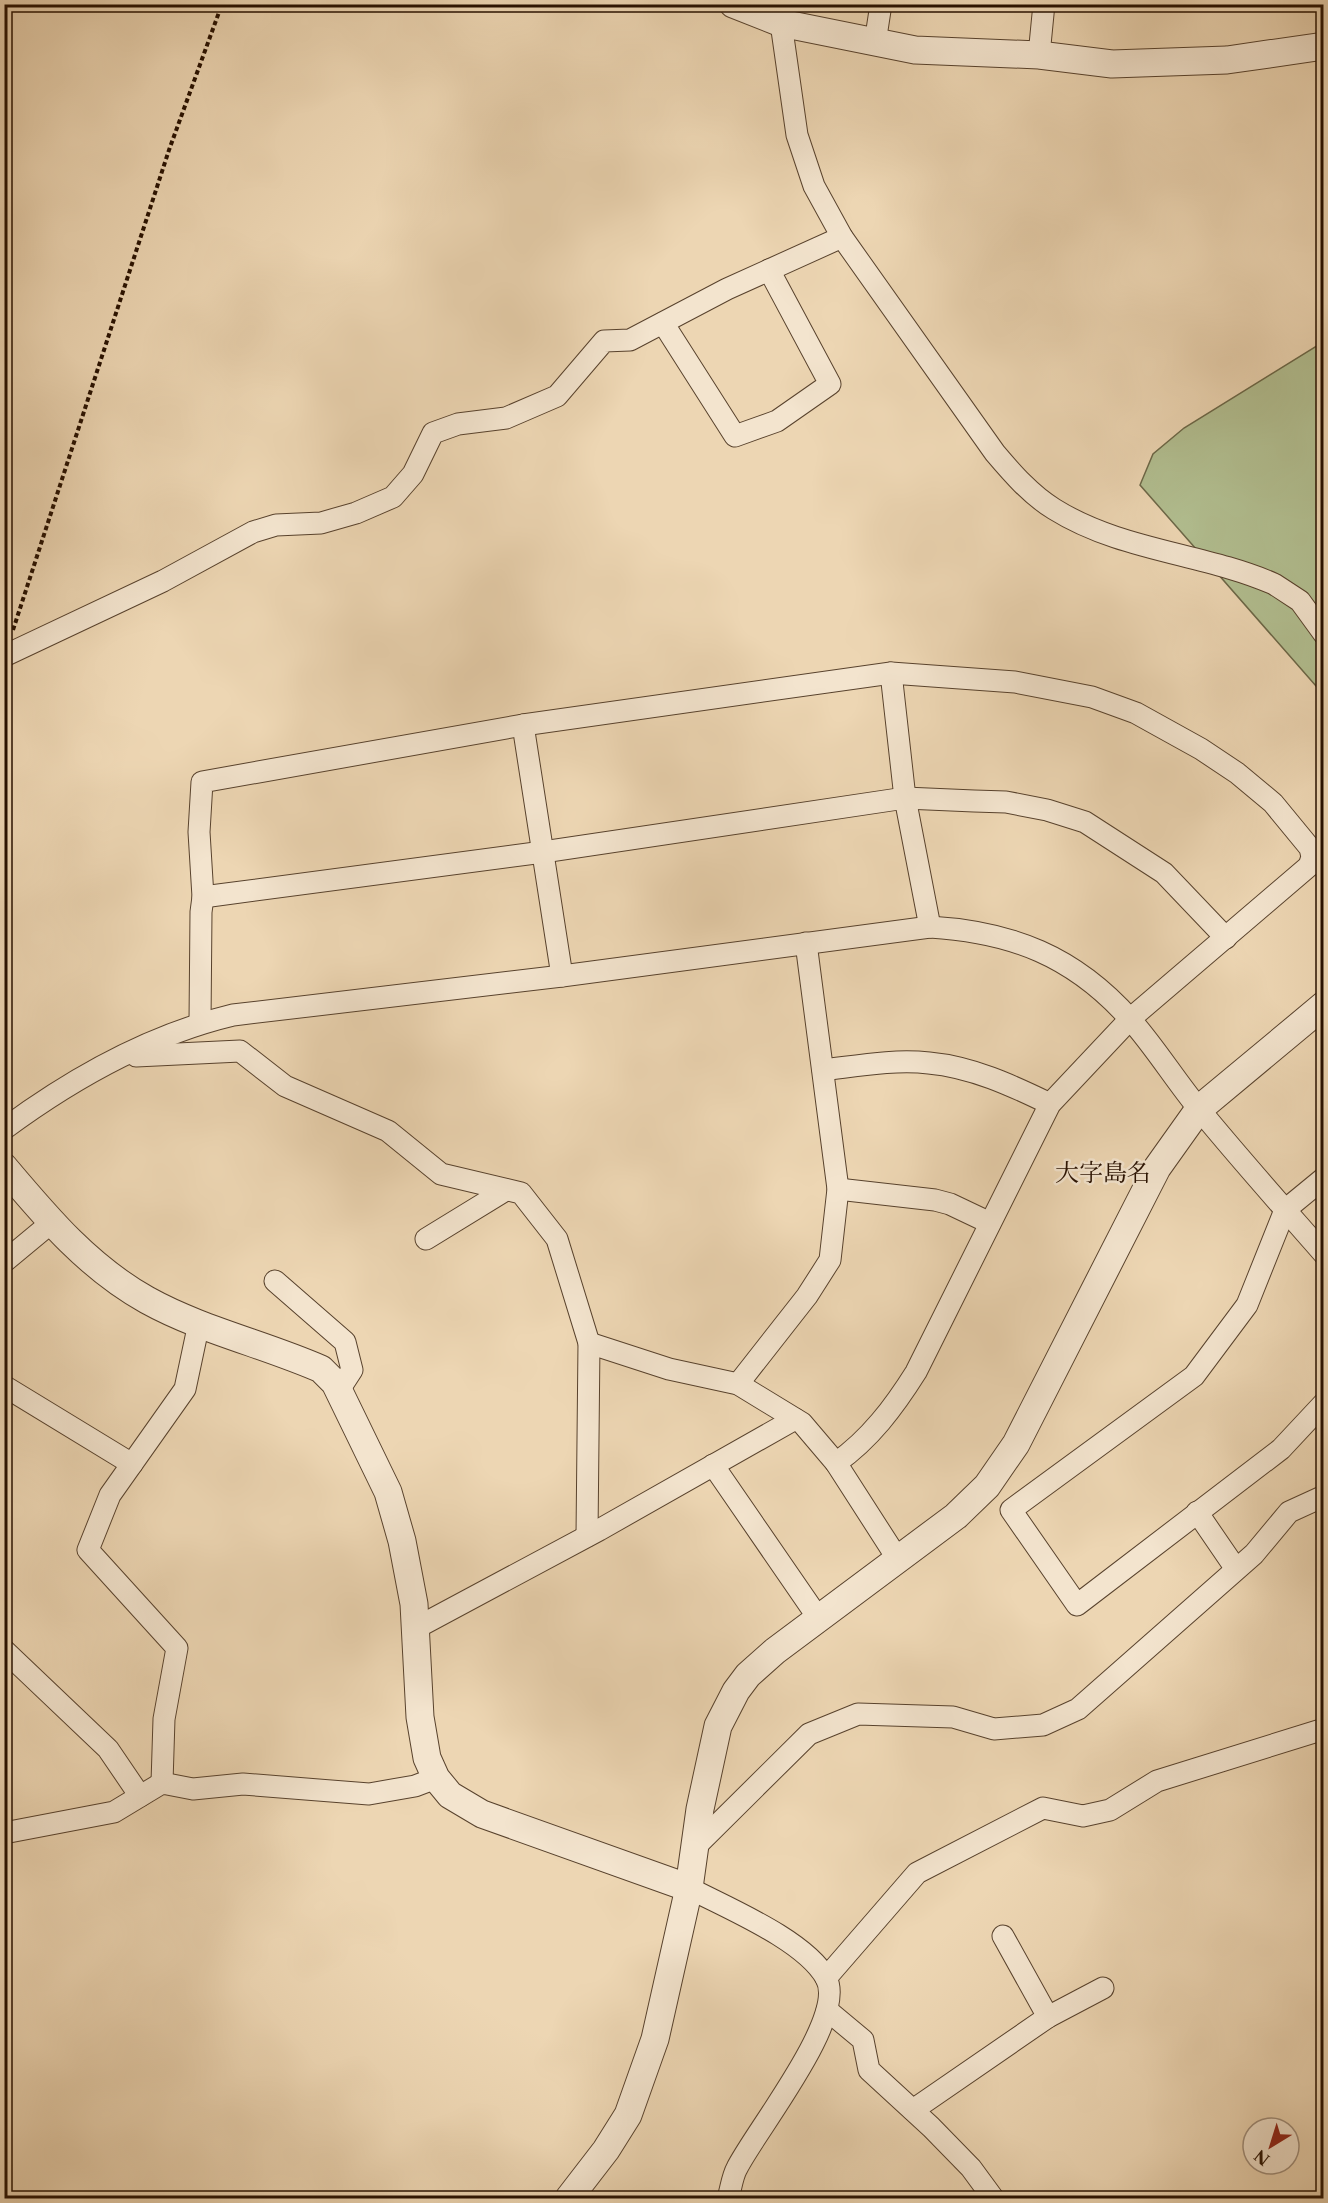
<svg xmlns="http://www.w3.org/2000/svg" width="1328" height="2203" viewBox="0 0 1328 2203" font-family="'Libre Caslon Text','Noto Serif JP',serif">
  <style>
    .green { fill: #b2bf91; stroke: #6c6848; stroke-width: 1.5 }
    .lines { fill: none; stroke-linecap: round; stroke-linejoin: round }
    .minor-casing { stroke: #58422d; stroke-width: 23 }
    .tertiary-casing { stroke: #58422d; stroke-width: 29 }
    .path { stroke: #271000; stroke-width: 4; stroke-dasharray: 4.5 3; stroke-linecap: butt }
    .minor { stroke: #f3e4ce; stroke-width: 21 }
    .tertiary { stroke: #f3e4ce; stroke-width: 27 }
    .labels { text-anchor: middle; stroke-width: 5; stroke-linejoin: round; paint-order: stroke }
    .quarter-label { font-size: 24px; fill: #271000; stroke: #f3e4ce }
  </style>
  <rect width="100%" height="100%" fill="#edd6b3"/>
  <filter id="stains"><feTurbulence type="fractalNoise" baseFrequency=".00333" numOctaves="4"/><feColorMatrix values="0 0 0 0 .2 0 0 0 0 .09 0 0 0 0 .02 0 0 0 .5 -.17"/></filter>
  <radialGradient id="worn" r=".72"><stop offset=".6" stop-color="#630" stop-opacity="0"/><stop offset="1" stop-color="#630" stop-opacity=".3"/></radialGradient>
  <polygon class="green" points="1323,342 1323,694 1140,485 1153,454 1184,428"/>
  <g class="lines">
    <defs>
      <g id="minor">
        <path d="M781,23L797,135L814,186L842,237L995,453C1012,473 1031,495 1054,509C1121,551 1203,553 1274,584L1300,601L1324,634"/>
        <polyline points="875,43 881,4"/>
        <polyline points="1039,55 1044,4"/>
        <polyline points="663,323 735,436 777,421 830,384 769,270"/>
        <polyline points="4,656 163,581 253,532 276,525 321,523 356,513 393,497 413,474 433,433 458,424 506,418 557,396 604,341 630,340 727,289 842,237"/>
        <polyline points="891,673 905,798 930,927"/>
        <polyline points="523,725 562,976"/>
        <polyline points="203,897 543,852 905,798 974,801 1006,802 1047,810 1085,822 1164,873 1226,938"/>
        <path d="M200,1023L201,912L203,897L199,832L202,782L523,725L891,673L1015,682L1092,697L1136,713L1201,749L1237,773L1273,803L1310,848L1312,857L1309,866L1130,1019L1050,1104L916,1372C894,1407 870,1439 836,1463"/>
        <polyline points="136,1056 240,1051 285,1086 388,1131 441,1174 521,1193 557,1239 589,1343 587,1536"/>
        <path d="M823,1070C857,1066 894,1059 929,1063C972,1067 1011,1085 1050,1104"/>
        <path d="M4,1129C73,1078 149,1035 233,1015L562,976L930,927C1012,932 1074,956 1130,1019C1155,1047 1175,1080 1199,1109C1239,1158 1282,1206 1324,1254"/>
        <polyline points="1324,1178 1285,1210 1247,1305 1194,1376 1011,1510 1077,1605 1281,1449 1324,1403"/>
        <polyline points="838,1189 935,1200 950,1204 990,1223"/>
        <polyline points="426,1239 506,1190"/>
        <polyline points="4,1262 51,1223"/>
        <polyline points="275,1281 345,1342 352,1370 339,1390"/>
        <polyline points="589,1343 669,1369 738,1384 802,1423 836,1463 899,1561"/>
        <polyline points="738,1384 807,1296 830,1260 838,1189 806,943"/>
        <polyline points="4,1386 132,1464"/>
        <polyline points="713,1465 819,1619"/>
        <polyline points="1197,1512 1236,1569"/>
        <polyline points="416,1628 599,1530 795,1419"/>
        <polyline points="4,1650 108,1749 140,1796"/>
        <polyline points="162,1783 164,1719 177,1648 88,1550 110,1495 185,1389 199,1323"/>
        <polyline points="4,1833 114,1812 162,1783 193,1789 243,1784 369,1794 415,1786 436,1778"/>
        <polyline points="695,1847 809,1734 858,1714 953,1717 994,1729 1043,1725 1078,1709 1254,1554 1289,1512 1324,1496"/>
        <path d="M689,1888C727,1908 805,1940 826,1978C848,2017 756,2130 737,2168C732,2177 731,2189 728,2198"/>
        <polyline points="1003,1936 1048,2017"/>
        <polyline points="826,1978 917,1873 1043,1808 1083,1816 1110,1810 1157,1781 1324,1729"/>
        <polyline points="827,2010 863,2040 869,2070 931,2127 971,2168 993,2198"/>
        <polyline points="913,2110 1048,2017 1103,1988"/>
      </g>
      <g id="tertiary">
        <polyline points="733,4 781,23 915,50 1039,55 1112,64 1227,60 1324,46"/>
        <path d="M4,1167C47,1218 88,1267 147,1300C201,1330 264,1344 321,1369L335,1383L388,1492L402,1541L414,1604L420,1717L427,1758L436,1778L450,1795L482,1814L689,1888"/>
        <polyline points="569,2198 606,2150 628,2115 655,2039 689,1888 700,1809 718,1726 736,1691 748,1675 775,1651 956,1516 987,1486 1016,1444 1157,1168 1199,1109 1324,1005"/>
      </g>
    </defs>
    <use href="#minor" class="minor-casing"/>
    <use href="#tertiary" class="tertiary-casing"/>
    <g class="path">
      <polyline points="13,630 169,150 222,4"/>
      <polyline points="4,1864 7,1853"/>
    </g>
    <use href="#minor" class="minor"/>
    <use href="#tertiary" class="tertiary"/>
  </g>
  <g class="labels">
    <g class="quarter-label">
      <text x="1103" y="1181">大字島名</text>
    </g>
  </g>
  <rect width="1328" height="2203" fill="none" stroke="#edd6b3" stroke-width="24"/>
  <rect x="6" y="6" width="1316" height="2191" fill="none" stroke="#271000" stroke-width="3"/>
  <rect x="12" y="12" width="1304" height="2179" fill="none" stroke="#271000" stroke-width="1.5"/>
  <g transform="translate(1271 2146) rotate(218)"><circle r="28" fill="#f3e4ce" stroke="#a18f7c" stroke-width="1.5"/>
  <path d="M0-4.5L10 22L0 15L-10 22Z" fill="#8f2418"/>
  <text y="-9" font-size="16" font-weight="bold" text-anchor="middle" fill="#271000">N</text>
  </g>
  <rect width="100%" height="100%" filter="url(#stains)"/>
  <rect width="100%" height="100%" fill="url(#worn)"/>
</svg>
